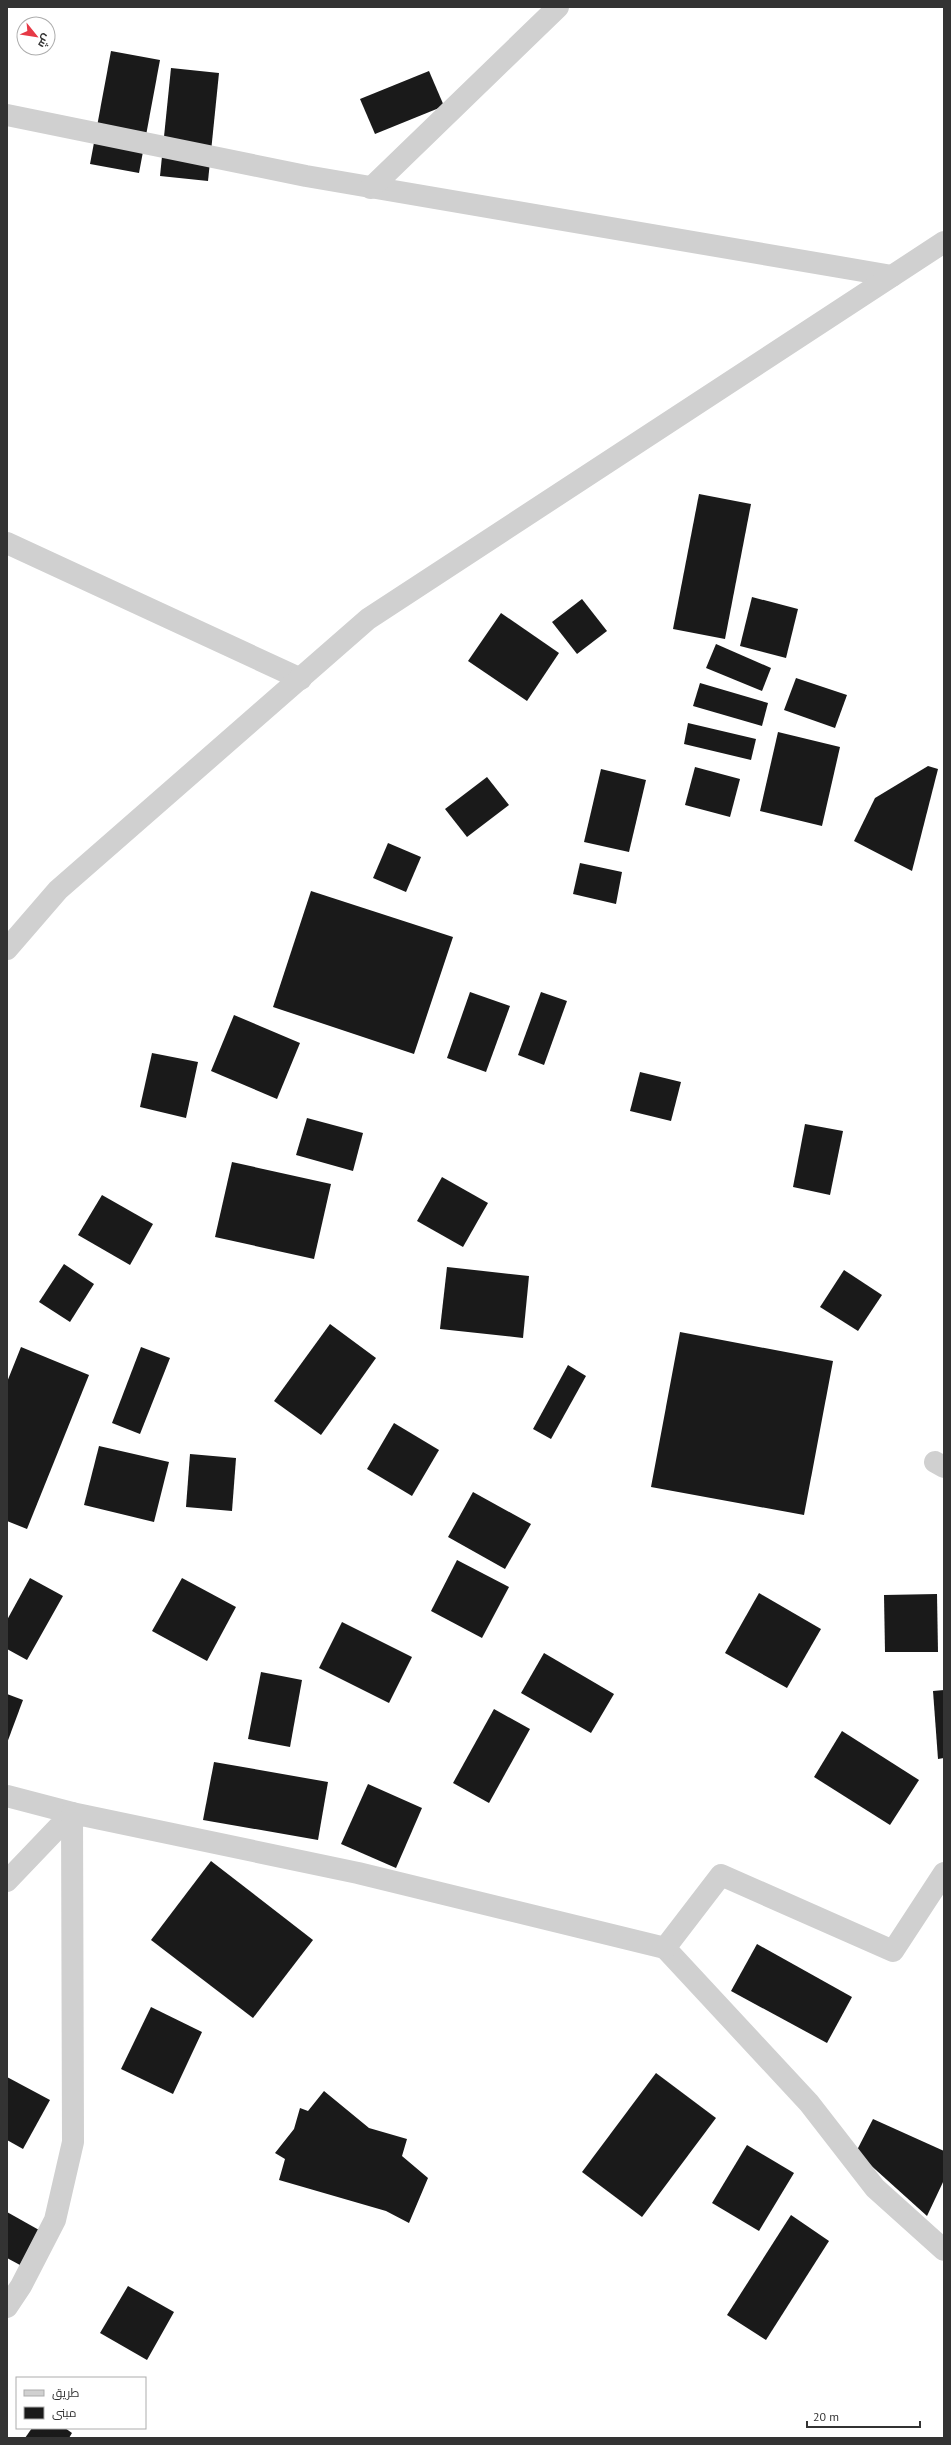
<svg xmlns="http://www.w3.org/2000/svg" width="951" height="2445" viewBox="0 0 951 2445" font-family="'PT Sans',Cairo,sans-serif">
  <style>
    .building { fill: #1a1a1a }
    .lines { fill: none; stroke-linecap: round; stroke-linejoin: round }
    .minor { stroke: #d0d0d0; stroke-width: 22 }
  </style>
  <rect width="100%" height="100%" fill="#fff"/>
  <g class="building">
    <polygon points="111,51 160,60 139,173 90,164"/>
    <polygon points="171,68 219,73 208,181 160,176"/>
    <polygon points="429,71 444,106 375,134 360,99"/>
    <polygon points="699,494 751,504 725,639 673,629"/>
    <polygon points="752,597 798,609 786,658 740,646"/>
    <polygon points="582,599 607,631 577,654 552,622"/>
    <polygon points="501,613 559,653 527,701 468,661"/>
    <polygon points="716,644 771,668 762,691 706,668"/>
    <polygon points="796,678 847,695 835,728 784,710"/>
    <polygon points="700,683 768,703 762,726 693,706"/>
    <polygon points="688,723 756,739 751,760 684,744"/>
    <polygon points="778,732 840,747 822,826 760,811"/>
    <polygon points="928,766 938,769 912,871 854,841 875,798"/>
    <polygon points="695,767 740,779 730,817 685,805"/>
    <polygon points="601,769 646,780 629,852 584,842"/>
    <polygon points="487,777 509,805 467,837 445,809"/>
    <polygon points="388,843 421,857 406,892 373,878"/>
    <polygon points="580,863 622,872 616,904 573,894"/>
    <polygon points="311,891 453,937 414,1054 273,1007"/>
    <polygon points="470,992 510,1006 486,1072 447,1058"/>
    <polygon points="541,992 567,1001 544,1065 518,1055"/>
    <polygon points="234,1015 300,1043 277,1099 211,1071"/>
    <polygon points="152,1053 198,1062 186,1118 140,1107"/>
    <polygon points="640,1072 681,1082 671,1121 630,1111"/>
    <polygon points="307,1118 363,1133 353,1171 296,1155"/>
    <polygon points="805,1124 843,1131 830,1195 793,1187"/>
    <polygon points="232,1162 331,1184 314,1259 215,1237"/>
    <polygon points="442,1177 488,1203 463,1247 417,1221"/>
    <polygon points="102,1195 153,1224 130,1265 78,1235"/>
    <polygon points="64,1264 94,1284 70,1322 39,1302"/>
    <polygon points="447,1267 529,1276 523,1338 440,1329"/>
    <polygon points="844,1270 882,1295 858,1331 820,1307"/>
    <polygon points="330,1324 376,1358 321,1435 274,1401"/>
    <polygon points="680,1332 833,1361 804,1515 651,1487"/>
    <polygon points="21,1347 89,1375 27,1529 7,1521 7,1382"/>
    <polygon points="141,1347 170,1358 140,1434 112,1423"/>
    <polygon points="568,1365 586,1376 551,1439 533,1429"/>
    <polygon points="394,1423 439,1450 412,1496 367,1469"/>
    <polygon points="99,1446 169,1462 154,1522 84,1505"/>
    <polygon points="190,1454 236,1458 232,1511 186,1507"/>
    <polygon points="473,1492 531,1524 505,1569 448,1537"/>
    <polygon points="457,1560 509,1587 482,1638 431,1611"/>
    <polygon points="30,1578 63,1596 27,1660 7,1649 7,1620"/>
    <polygon points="182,1578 236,1607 207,1661 152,1631"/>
    <polygon points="759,1593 821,1629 787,1688 725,1653"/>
    <polygon points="937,1594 938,1652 885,1652 884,1595"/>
    <polygon points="342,1622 412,1657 389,1703 319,1668"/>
    <polygon points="544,1653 614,1694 591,1733 521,1693"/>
    <polygon points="261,1672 302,1680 290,1747 248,1739"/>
    <polygon points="944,1690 944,1758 938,1759 933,1691"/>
    <polygon points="7,1694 23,1700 7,1743"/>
    <polygon points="494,1709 530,1729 489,1803 453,1783"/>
    <polygon points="842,1731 919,1780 890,1825 814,1777"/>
    <polygon points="214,1762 328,1782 318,1840 203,1820"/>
    <polygon points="368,1784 422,1808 396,1868 341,1844"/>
    <polygon points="211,1861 313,1940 253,2018 151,1940"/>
    <polygon points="757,1944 852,1997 827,2043 731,1991"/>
    <polygon points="151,2007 202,2032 173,2094 121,2069"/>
    <polygon points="656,2073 716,2118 642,2217 582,2172"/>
    <polygon points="7,2077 50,2100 23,2149 7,2140"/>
    <polygon points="324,2091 369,2128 407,2139 402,2156 428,2178 409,2223 386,2211 279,2180 285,2159 275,2153 294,2129 300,2108 308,2111"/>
    <polygon points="873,2119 944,2151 944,2180 927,2216 856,2152"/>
    <polygon points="747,2145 794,2173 759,2231 712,2203"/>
    <polygon points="7,2212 39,2230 20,2265 7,2258"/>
    <polygon points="791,2215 829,2241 766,2340 727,2315"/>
    <polygon points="128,2286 174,2312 147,2360 100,2333"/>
    <polygon points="32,2428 65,2428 72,2433 69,2438 25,2438"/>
  </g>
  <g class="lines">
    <g class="minor">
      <polyline points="7,115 306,176 892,276"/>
      <polyline points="371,188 558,7"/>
      <polyline points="7,543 301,679"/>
      <polyline points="7,949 58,890 368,619 944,242"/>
      <polyline points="935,1462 944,1467"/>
      <polyline points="7,1796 72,1813 7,1881"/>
      <polyline points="944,1873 893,1951 721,1875 665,1948 809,2103 875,2188 944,2250"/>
      <polyline points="7,2307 21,2286 55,2220 73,2142 72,1813 358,1873 665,1948"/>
    </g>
  </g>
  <rect width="951" height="2445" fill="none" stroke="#333333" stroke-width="16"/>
  <rect x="16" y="2377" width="130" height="52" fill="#ffffff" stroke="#adadad"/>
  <rect x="24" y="2390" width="20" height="6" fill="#d0d0d0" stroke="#adadad"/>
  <text x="52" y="2397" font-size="12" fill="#333333">طريق</text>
  <rect x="24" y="2407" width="20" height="12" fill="#1a1a1a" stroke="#adadad"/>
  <text x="52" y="2417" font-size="12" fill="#333333">مبنى</text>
  <g transform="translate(36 36) rotate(120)"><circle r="19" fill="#ffffff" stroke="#adadad"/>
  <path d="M0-3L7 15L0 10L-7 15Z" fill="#e63946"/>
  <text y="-6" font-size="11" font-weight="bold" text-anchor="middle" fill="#333333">ش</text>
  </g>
  <path d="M807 2421v6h113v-6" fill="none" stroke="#333333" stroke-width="2"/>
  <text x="813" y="2421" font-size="12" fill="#333333" stroke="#ffffff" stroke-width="3" paint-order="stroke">20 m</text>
</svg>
